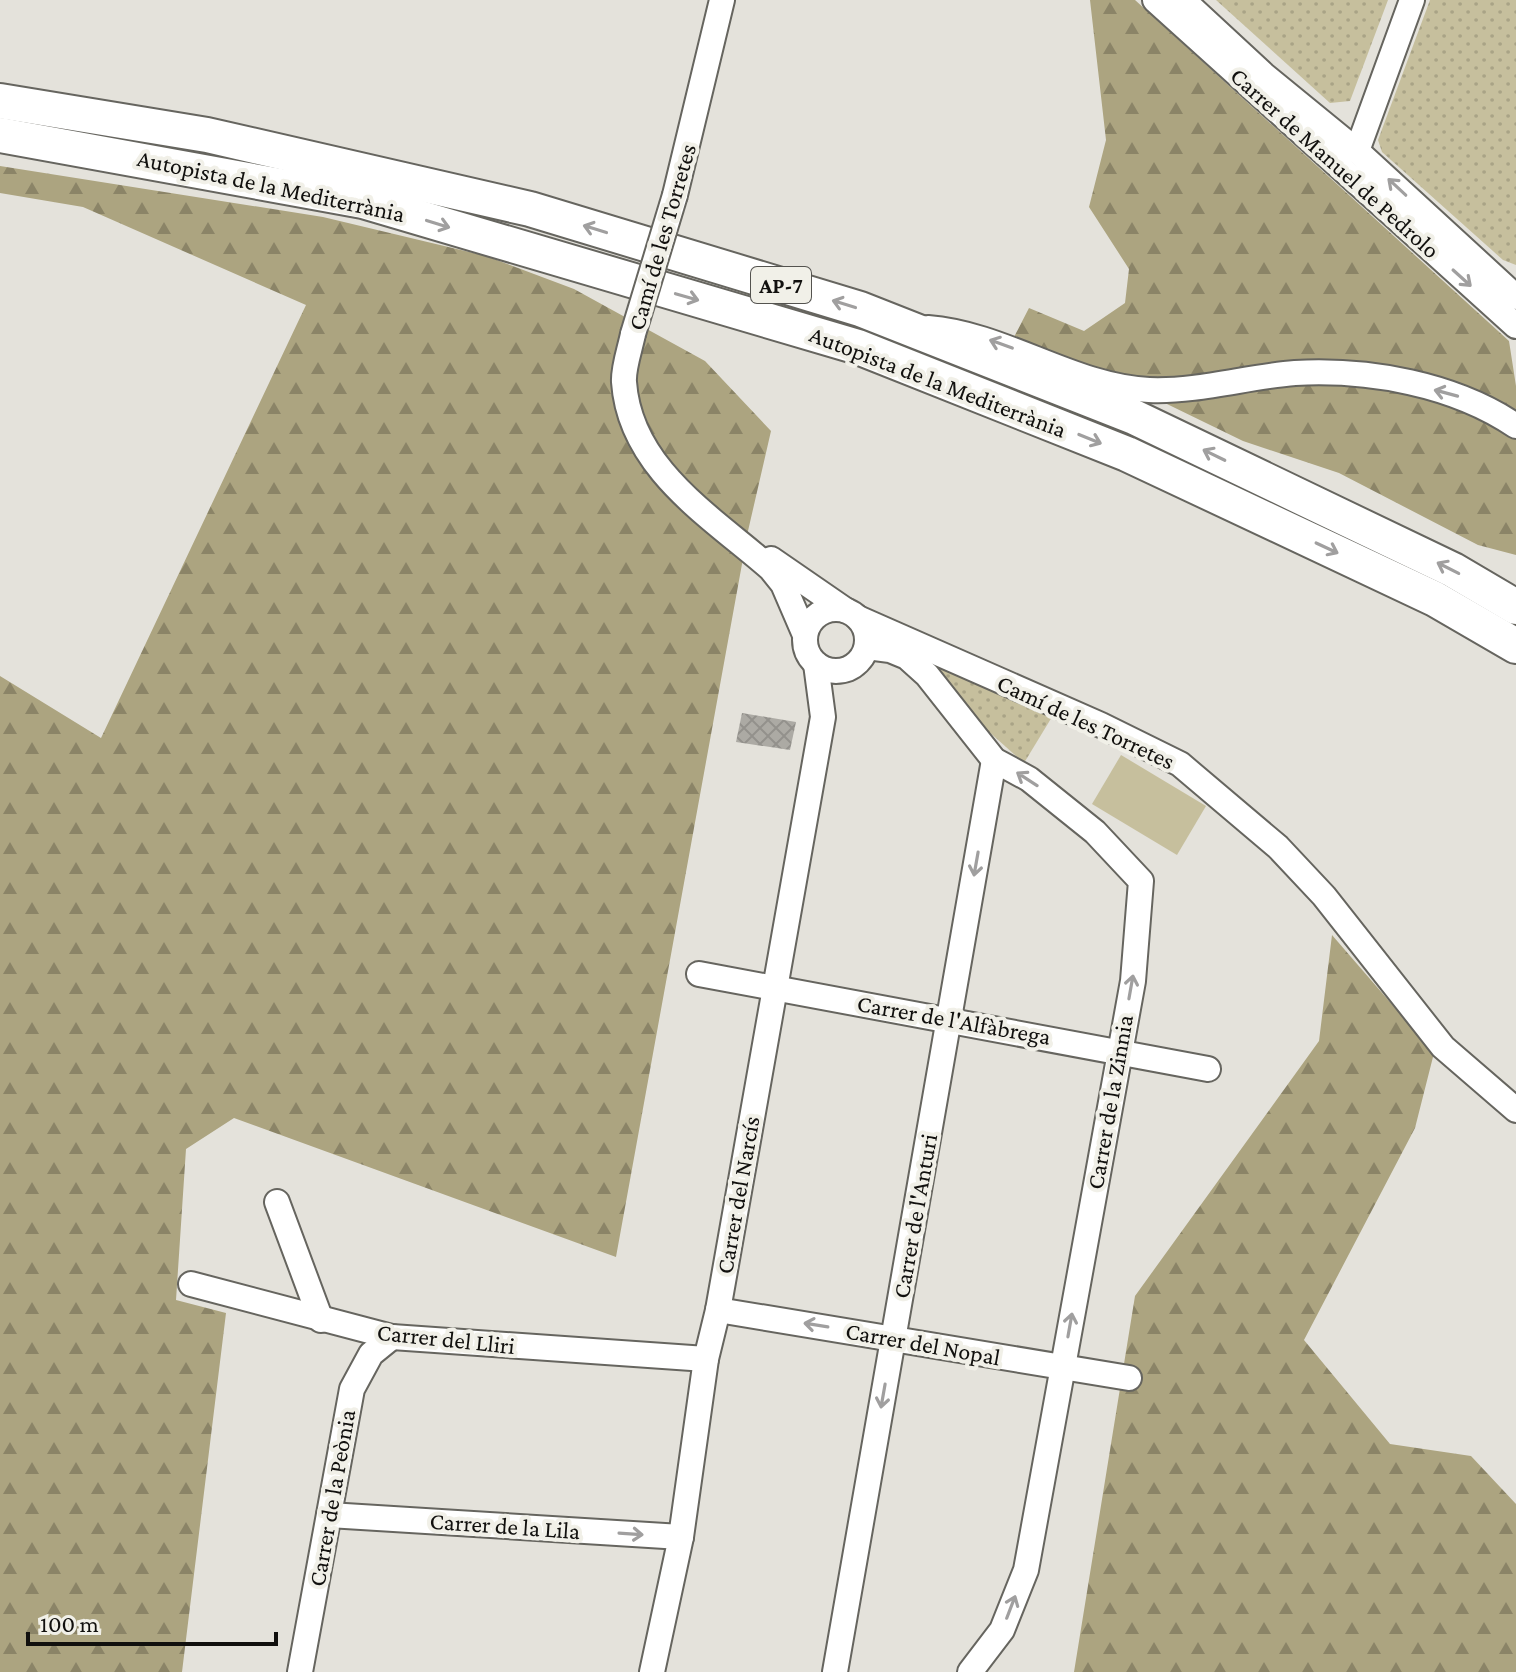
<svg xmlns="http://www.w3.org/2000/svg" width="1516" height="1672" viewBox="0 0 1516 1672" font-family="'Crimson Pro',serif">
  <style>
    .grass { fill: url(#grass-dots) }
    .forest { fill: url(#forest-firs) }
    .pitch { fill: #c6bf9d }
    .building { fill: url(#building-cross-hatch) }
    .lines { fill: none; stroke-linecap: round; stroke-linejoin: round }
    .minor-casing { stroke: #66655f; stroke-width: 28 }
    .highway-casing { stroke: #66655f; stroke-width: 38 }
    .minor { stroke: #fff; stroke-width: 24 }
    .highway { stroke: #fff; stroke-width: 34 }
    .minor-bridge-casing { stroke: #66655f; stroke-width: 28; stroke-linecap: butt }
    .minor-bridge { stroke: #fff; stroke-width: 24 }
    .oneway { stroke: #a09f9f }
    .labels { text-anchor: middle; stroke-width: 8; stroke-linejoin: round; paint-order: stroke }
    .shield { fill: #f1f0e8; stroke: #54534f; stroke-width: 2 }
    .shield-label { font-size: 22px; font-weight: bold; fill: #11100e }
    .street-label { font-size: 24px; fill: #11100e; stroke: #f1f0e8 }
  </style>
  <defs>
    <pattern id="grass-dots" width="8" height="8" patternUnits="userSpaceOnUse" patternTransform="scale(2)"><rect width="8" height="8" fill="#c6bf9d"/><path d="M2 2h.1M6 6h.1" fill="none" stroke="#a9a386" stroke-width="1.8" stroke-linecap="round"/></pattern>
    <pattern id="forest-firs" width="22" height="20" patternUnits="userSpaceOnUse" patternTransform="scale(2)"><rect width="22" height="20" fill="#aca480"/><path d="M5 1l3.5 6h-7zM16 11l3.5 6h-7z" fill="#8b8467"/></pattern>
    <pattern id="building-cross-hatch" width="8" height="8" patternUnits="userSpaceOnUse" patternTransform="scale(2)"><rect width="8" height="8" fill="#acaaa4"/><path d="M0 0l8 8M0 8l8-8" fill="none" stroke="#93918c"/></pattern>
  </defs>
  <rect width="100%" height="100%" fill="#e4e2db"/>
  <g class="grass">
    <polygon points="1216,0 1388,0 1350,101 1330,103"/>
    <polygon points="1430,0 1516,0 1516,265 1503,260 1382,152 1378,140"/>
    <polygon points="942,653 1055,712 1024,763 921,671"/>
  </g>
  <g class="forest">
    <polygon points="1090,0 1135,0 1509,341 1516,386 1516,555 1478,545 1339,473 1243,441 1095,369 1013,339 1029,308 1084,331 1125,303 1129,269 1089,207 1106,140"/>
    <polygon points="0,166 323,217 486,256 574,289 705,361 771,431 748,531 616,1257 234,1118 186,1149 176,1300 226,1313 182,1672 0,1672 0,676 101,738 306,305 83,207 0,193"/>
    <polygon points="1332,935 1434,1053 1415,1128 1304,1340 1390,1444 1471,1456 1516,1504 1516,1672 1074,1672 1135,1296 1319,1041"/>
  </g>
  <polygon class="pitch" points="1121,755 1206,806 1177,855 1092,804"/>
  <polygon class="building" points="742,713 796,722 790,750 736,742"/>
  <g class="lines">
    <defs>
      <g id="minor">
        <polyline points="1155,0 1516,326"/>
        <polyline points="1183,0 1264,75 1357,151 1516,297"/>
        <polyline points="1357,151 1412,0"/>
        <polyline points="675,195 722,0"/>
        <path d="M928,328C1005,334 1071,386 1149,390C1198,392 1246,377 1295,373C1369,369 1454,384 1516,426"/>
        <path d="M633,334C630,349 623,368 624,382C630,469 712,517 771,569L783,584L805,635"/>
        <polyline points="771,559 845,610"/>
        <circle cx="836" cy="640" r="31"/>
        <polyline points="858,618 1101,725 1180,764 1278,847 1324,896 1443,1047 1516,1110"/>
        <polyline points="867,647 890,650 907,657 927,675 994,760 1029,779 1095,832 1141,881 1133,981 1026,1570 1002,1630 970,1672"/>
        <polyline points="699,974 1208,1069"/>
        <polyline points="277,1202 321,1320"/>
        <polyline points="191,1284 392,1337 706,1359"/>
        <polyline points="718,1310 1129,1378"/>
        <polyline points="329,1515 681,1537"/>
        <polyline points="300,1672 352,1389 371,1354 392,1337"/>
        <polyline points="652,1672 681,1537 706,1359 718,1310 823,717 816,664"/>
        <polyline points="835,1672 994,760"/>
      </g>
      <g id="highway">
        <polyline points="0,101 207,135 530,209 860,309 1134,417 1453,570 1516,607"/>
        <polyline points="0,135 363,201 858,347 1127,454 1435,599 1516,646"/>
      </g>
    </defs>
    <use href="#minor" class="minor-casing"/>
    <use href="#highway" class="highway-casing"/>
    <use href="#minor" class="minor"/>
    <use href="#highway" class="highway"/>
    <defs>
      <polyline id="minor-bridge" points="633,334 675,195"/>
    </defs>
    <use href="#minor-bridge" class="minor-bridge-casing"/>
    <use href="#minor-bridge" class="minor-bridge"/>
  </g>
  <defs><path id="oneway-shaft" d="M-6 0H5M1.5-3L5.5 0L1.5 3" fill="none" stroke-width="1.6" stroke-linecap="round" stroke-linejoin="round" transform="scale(2)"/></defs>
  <g class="oneway">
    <use href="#oneway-shaft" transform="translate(1397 187) rotate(-137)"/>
    <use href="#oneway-shaft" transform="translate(438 224) rotate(17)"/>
    <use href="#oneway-shaft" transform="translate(595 229) rotate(-163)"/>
    <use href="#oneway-shaft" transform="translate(1462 278) rotate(42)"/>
    <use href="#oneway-shaft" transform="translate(687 297) rotate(16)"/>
    <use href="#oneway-shaft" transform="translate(844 304) rotate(-163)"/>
    <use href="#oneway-shaft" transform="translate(1001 344) rotate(-160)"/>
    <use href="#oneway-shaft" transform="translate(1446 393) rotate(-165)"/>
    <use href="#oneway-shaft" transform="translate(1090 439) rotate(22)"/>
    <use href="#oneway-shaft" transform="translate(1214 455) rotate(-154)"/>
    <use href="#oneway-shaft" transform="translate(1327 548) rotate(25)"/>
    <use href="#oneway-shaft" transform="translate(1448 568) rotate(-153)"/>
    <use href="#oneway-shaft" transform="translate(1027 779) rotate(-147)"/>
    <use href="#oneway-shaft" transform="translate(976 864) rotate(100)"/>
    <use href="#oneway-shaft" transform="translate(1131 987) rotate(-80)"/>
    <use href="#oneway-shaft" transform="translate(816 1325) rotate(-171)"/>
    <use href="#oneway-shaft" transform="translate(1070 1325) rotate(-80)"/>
    <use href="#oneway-shaft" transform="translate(883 1396) rotate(100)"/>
    <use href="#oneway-shaft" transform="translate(631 1534) rotate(4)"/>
    <use href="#oneway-shaft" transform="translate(1011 1607) rotate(-69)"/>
  </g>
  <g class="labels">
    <rect class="shield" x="751" y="267" width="60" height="36" rx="6"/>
    <g class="shield-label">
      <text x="781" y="293">AP-7</text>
    </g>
    <g class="street-label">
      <text transform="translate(1335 163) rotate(42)" y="8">Carrer de Manuel de Pedrolo</text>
      <text transform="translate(271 186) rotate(12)" y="8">Autopista de la Mediterrània</text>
      <text transform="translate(662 237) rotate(-74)" y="8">Camí de les Torretes</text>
      <text transform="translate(938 382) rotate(21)" y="8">Autopista de la Mediterrània</text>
      <text transform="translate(1086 722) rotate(25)" y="8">Camí de les Torretes</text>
      <text transform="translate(954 1020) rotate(10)" y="8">Carrer de l'Alfàbrega</text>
      <text transform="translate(1110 1102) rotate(-80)" y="8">Carrer de la Zinnia</text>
      <text transform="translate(738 1195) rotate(-80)" y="8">Carrer del Narcís</text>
      <text transform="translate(915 1216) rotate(-80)" y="8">Carrer de l'Anturi</text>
      <text transform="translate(446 1339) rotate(6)" y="8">Carrer del Lliri</text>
      <text transform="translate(923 1344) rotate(10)" y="8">Carrer del Nopal</text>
      <text transform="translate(332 1498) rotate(-80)" y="8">Carrer de la Peònia</text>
      <text transform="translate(505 1526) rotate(4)" y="8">Carrer de la Lila</text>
    </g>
  </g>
  <path d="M28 1632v12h248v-12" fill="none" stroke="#11100e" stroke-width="4"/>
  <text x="40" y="1632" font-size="24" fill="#11100e" stroke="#f1f0e8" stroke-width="6" paint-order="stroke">100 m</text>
</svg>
